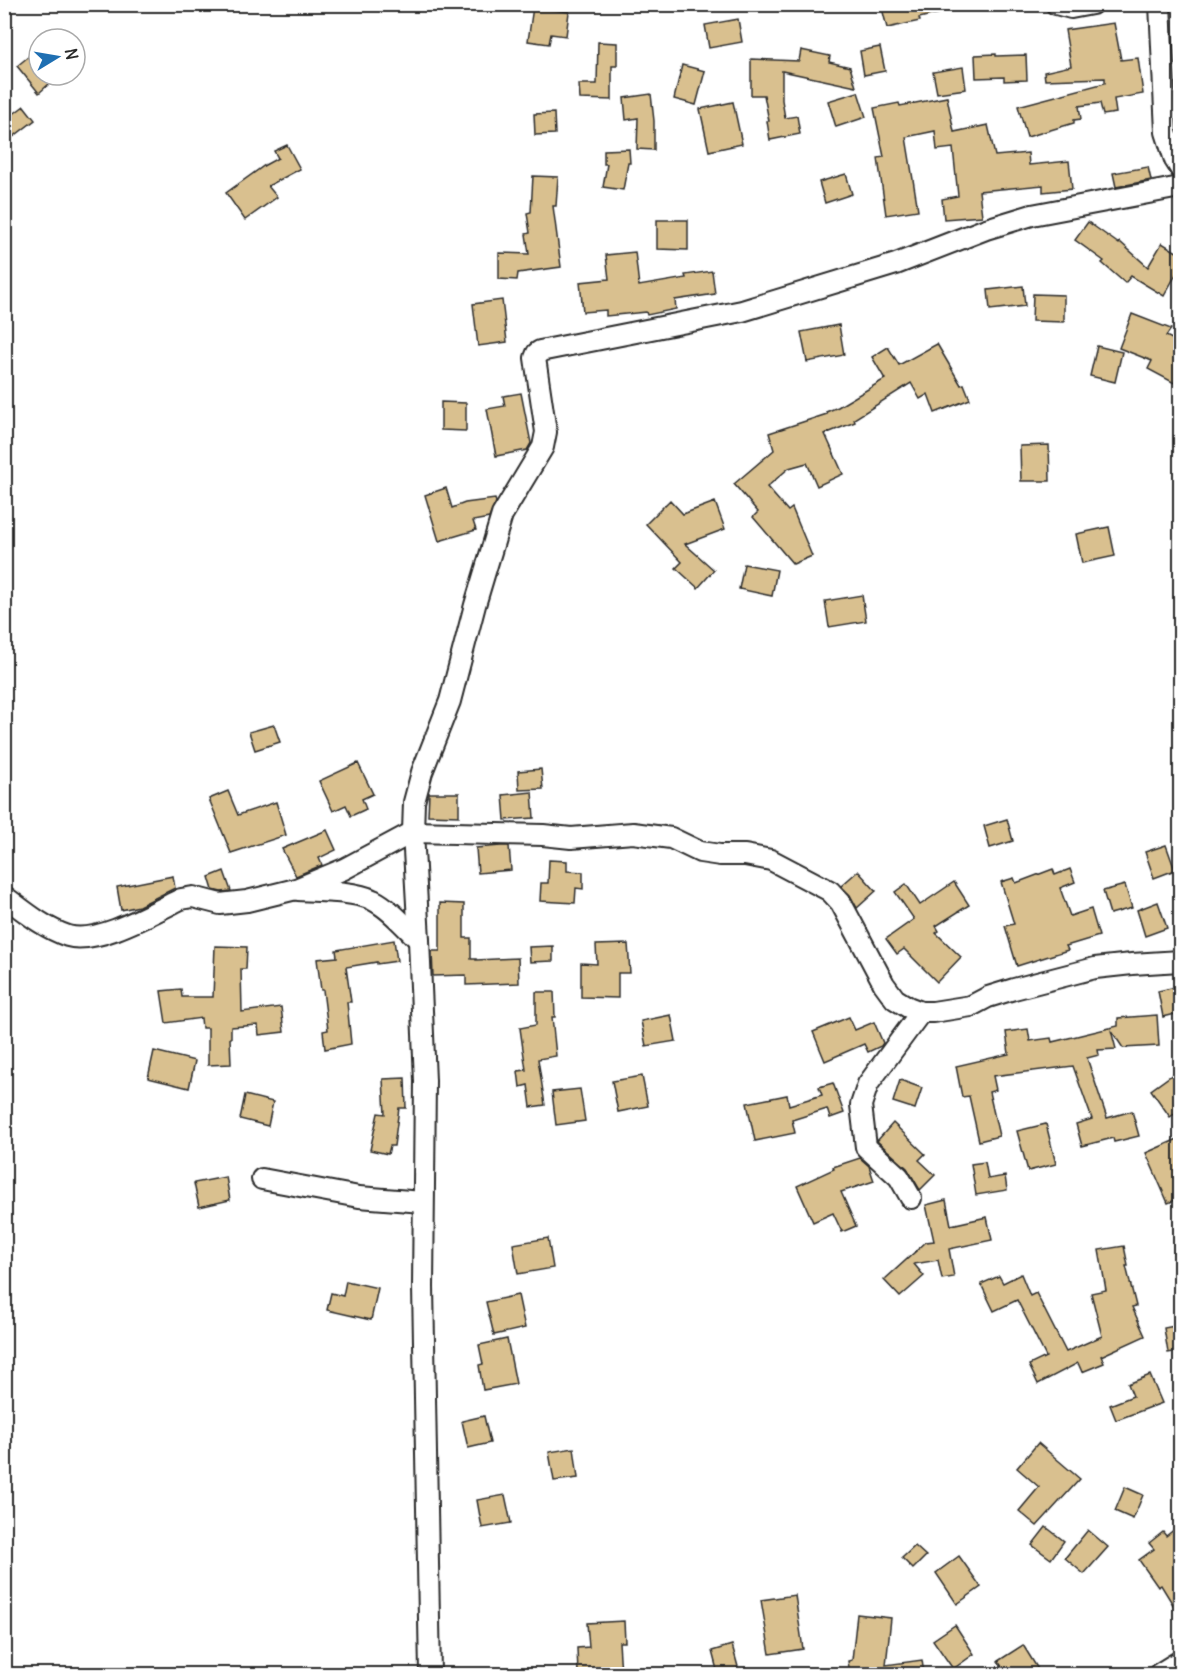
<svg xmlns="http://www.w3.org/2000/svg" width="1185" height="1679" viewBox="0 0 1185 1679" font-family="Delius,sans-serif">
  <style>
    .building { fill: #d9c08f; stroke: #2b2b2b; stroke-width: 1.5 }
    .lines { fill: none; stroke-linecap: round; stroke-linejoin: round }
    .street-casing { stroke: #2b2b2b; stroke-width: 24 }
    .street { stroke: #fff; stroke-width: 20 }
  </style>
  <rect width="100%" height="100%" fill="#fff"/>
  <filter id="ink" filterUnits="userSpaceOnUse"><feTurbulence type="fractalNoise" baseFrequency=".0167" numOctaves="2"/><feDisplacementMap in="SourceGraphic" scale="12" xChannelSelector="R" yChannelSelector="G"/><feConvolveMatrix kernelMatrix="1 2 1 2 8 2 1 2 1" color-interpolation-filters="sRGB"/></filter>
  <g filter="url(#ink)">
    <g class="building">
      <polygon points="881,4 949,4 949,11 919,18 920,21 887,28"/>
      <polygon points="533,7 569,12 566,36 551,34 549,44 528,41"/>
      <polygon points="738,19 742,42 709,48 705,25"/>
      <polygon points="1114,23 1121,60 1138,58 1143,94 1114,99 1116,113 1103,115 1100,103 1079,106 1081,119 1074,120 1074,123 1027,137 1018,106 1105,83 1105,78 1045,80 1044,72 1071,66 1065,30"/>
      <polygon points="598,42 617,43 617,66 612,66 612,100 580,99 579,84 597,84"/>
      <polygon points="880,47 885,71 864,75 860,51"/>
      <polygon points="39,48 39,75 59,75 39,93 17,66"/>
      <polygon points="801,50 830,56 829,62 850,67 856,87 782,71 782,100 785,118 797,116 800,134 770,140 767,121 769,121 764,95 751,95 751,59 799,61"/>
      <polygon points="996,54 996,56 1026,55 1027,80 1004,81 1004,77 976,78 975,55"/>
      <polygon points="682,65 705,71 696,105 674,99"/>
      <polygon points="963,67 966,89 937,93 933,72"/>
      <polygon points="858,92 866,117 836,127 828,101"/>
      <polygon points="651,94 654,121 654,150 637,149 638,118 626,120 624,98"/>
      <polygon points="947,97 954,132 988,125 995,156 1028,153 1029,165 1069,161 1072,189 1043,192 1043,185 979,191 982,216 944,219 942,199 958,196 953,148 937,150 935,131 906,137 918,210 886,215 878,158 884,157 874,108 899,103 900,106"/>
      <polygon points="733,102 742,144 709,151 700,109"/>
      <polygon points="24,106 35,120 4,144 4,121"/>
      <polygon points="554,113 555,134 535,135 534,114"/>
      <polygon points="287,145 300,169 268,186 277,197 245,220 226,193 265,165 278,158 274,151"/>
      <polygon points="629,149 630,163 628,163 623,190 603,187 607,164 604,164 604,150"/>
      <polygon points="1148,167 1151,180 1116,187 1113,173"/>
      <polygon points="846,174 852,194 825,203 819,182"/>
      <polygon points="533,176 558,177 556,206 553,206 561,267 518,273 517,280 499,279 499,253 529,254 526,234 530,233 527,213 531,212"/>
      <polygon points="657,220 688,220 688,250 657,249"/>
      <polygon points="1088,222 1119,244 1120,242 1148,267 1162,243 1180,254 1180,267 1164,296 1131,276 1125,283 1102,263 1104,261 1075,240"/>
      <polygon points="635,252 639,286 686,278 685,275 712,271 715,294 675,300 676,309 647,315 646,312 606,316 606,310 583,312 580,282 609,279 606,255"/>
      <polygon points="1023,286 1025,306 990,310 988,290"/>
      <polygon points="1033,294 1064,295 1064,322 1032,321"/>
      <polygon points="502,300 507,342 478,346 473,304"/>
      <polygon points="1132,314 1171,329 1166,336 1180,343 1180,386 1148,369 1152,361 1119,348"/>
      <polygon points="839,325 844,355 807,362 801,332"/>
      <polygon points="937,344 961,385 964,384 970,399 935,413 928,394 920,399 911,383 854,419 855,422 825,434 843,474 817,486 807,463 789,468 767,487 788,511 792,508 812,556 793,564 753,517 758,512 734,484 774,450 769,433 827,414 826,412 838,407 885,379 872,357 888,347 899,365"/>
      <polygon points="1097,346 1122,352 1115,382 1090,376"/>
      <polygon points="521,393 531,443 527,450 496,456 487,409 505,406 503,396"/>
      <polygon points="441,402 466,403 466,431 441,430"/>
      <polygon points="1049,445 1050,481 1021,481 1020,446"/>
      <polygon points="446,488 452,508 465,503 495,499 496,502 489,518 473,521 476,530 439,541 425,495"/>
      <polygon points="670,500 683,514 715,502 725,529 685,544 714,570 698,588 676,568 682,562 646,524"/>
      <polygon points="1109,527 1115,556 1082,563 1076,534"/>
      <polygon points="744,564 777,570 772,596 739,589"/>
      <polygon points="862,595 866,621 829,627 825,601"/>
      <polygon points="274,725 280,742 255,750 249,732"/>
      <polygon points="358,763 373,794 362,799 366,809 351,816 346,805 333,811 319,781"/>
      <polygon points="541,769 543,789 519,790 518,771"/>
      <polygon points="228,791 238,815 276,802 286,835 231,853 209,799"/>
      <polygon points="532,792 534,818 505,820 503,795"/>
      <polygon points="429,793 459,793 459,816 428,815"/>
      <polygon points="1007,819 1013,841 990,848 984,826"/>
      <polygon points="327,830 336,850 319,858 322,865 296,876 282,849"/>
      <polygon points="1166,845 1175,870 1154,878 1145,852"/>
      <polygon points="501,846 509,846 511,870 478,873 476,848"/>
      <polygon points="549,860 567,861 567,871 583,872 583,889 576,888 575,903 540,901 541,883 548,883"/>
      <polygon points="1053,869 1055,875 1070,869 1075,882 1060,888 1070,916 1091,909 1099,936 1066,946 1068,950 1017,966 1005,926 1014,924 1001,882 1014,878 1016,883"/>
      <polygon points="224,871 231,891 221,892 213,890 209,877"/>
      <polygon points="858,871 876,891 857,908 850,895 841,886"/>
      <polygon points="173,876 175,888 139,906 121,910 117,887"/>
      <polygon points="954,882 969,905 936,926 939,931 936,933 961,957 937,982 904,949 897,954 886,939 914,919 895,892 906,884 920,905"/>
      <polygon points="1125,885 1132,908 1110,914 1103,891"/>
      <polygon points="1158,902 1167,928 1145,936 1137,910"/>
      <polygon points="440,903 464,904 464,938 471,938 471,959 476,959 476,960 518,958 519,983 466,985 466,975 433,976 432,951 440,951"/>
      <polygon points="394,940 397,961 377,964 377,962 346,967 351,1002 347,1002 351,1044 325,1049 323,1031 328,1030 323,990 321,990 317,959 337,957 336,950"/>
      <polygon points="628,944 630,973 618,973 618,998 581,997 581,963 597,964 596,945"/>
      <polygon points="215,946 247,947 246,969 241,969 242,1012 281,1007 284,1032 259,1035 258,1025 231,1027 231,1038 230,1038 231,1064 208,1065 208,1028 202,1028 201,1018 166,1023 161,991 181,989 182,997 213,997"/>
      <polygon points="553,946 553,961 530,962 529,947"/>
      <polygon points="1180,986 1180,1013 1163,1017 1158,991"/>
      <polygon points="536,992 554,992 555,1017 552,1017 556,1056 538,1059 545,1105 531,1107 528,1085 520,1087 518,1071 526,1070 520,1028 536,1025"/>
      <polygon points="671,1015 676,1041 646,1046 641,1021"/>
      <polygon points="1157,1015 1159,1046 1123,1048 1111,1030 1116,1049 1098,1050 1099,1055 1087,1058 1107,1118 1132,1111 1139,1136 1114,1142 1113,1138 1082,1146 1076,1124 1092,1119 1073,1066 993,1076 996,1090 989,1092 999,1136 979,1141 969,1096 962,1097 956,1066 1009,1054 1006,1032 1028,1029 1030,1041 1051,1038 1052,1042 1118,1026 1118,1018"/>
      <polygon points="849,1017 855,1030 874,1022 883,1043 881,1046 868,1052 864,1044 825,1061 813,1032"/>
      <polygon points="154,1051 195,1061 189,1088 148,1078"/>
      <polygon points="1180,1069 1180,1110 1170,1117 1151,1090"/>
      <polygon points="642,1076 648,1106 618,1112 612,1081"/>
      <polygon points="405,1078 406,1108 399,1108 394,1146 390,1146 388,1154 370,1150 378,1113 385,1114 383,1079"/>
      <polygon points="900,1080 922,1088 915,1109 893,1102"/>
      <polygon points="833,1083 844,1113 830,1118 827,1109 792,1120 795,1133 755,1141 747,1103 787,1095 789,1105 822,1095 819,1087"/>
      <polygon points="580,1089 585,1121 556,1125 552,1092"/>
      <polygon points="245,1095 273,1102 268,1126 240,1119"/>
      <polygon points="893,1123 925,1154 919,1160 935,1175 920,1190 907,1168 877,1141"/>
      <polygon points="1046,1124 1056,1164 1028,1171 1017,1131"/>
      <polygon points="1180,1138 1180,1198 1168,1203 1146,1153"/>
      <polygon points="860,1158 869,1166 874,1181 841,1192 856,1226 842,1232 833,1213 813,1222 797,1186 834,1169 833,1167"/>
      <polygon points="985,1162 988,1179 1005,1176 1007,1190 976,1195 971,1164"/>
      <polygon points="226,1177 230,1200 199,1207 194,1183"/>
      <polygon points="946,1200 951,1225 987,1217 992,1240 949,1249 954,1277 942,1279 938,1260 914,1264 924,1276 900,1297 884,1280 926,1242 934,1241 926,1205"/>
      <polygon points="548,1238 553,1268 518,1274 513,1244"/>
      <polygon points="1124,1246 1128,1266 1126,1266 1136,1306 1132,1307 1145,1336 1101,1356 1104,1363 1082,1372 1078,1363 1038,1384 1029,1365 1046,1357 1017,1300 994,1311 981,1284 999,1276 1003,1283 1021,1274 1030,1296 1036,1293 1066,1352 1102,1336 1091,1293 1106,1290 1099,1250"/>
      <polygon points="346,1281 378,1288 371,1320 327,1310 331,1293 343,1296"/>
      <polygon points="518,1295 525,1328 494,1335 486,1302"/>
      <polygon points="1180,1325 1180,1351 1168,1353 1164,1328"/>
      <polygon points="507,1339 516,1384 483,1390 479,1365 483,1364 479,1345"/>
      <polygon points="1150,1375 1162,1403 1116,1420 1110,1405 1133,1396 1128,1384"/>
      <polygon points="484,1416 490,1443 468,1448 462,1421"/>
      <polygon points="1038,1443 1080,1479 1037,1526 1019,1511 1039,1487 1017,1468"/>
      <polygon points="574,1448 578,1478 554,1481 549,1452"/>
      <polygon points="1125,1487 1143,1495 1133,1519 1115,1511"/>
      <polygon points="505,1495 511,1523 482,1528 477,1500"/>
      <polygon points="1180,1525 1180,1616 1161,1585 1158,1587 1139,1560 1154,1549 1149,1543 1163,1532 1166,1536"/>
      <polygon points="1046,1527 1064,1541 1051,1559 1032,1545"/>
      <polygon points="1088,1530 1108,1547 1084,1574 1065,1558"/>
      <polygon points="915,1546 926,1556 913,1569 902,1558"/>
      <polygon points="959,1556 981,1587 957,1604 936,1573"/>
      <polygon points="795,1595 803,1649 770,1654 761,1600"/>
      <polygon points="857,1614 891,1618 886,1665 922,1660 924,1674 850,1674 848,1661 852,1660"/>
      <polygon points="624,1621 625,1642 619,1642 621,1674 578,1674 577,1648 589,1647 587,1623"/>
      <polygon points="955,1625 974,1654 953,1669 933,1640"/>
      <polygon points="732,1645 740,1674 718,1674 712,1651"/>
      <polygon points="1023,1645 1041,1674 1007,1674 998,1661"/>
    </g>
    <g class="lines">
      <defs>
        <g id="street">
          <polyline points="1056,4 1071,8 1092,4"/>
          <polyline points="1160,4 1166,132 1175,160 1180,168"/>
          <path d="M298,890C319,891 356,891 373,900C391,909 405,927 419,940"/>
          <path d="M4,896C24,911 44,928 68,936C97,945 154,912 181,899L193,897L220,904L247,901L296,889L344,869L413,832L543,835L571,838L633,833L671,838L700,852L720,855H745L771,860L830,891L841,903L884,984L895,999L908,1007L921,1012H933L971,1006L988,997L1014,989L1095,968L1132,964L1180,961"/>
          <polyline points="262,1179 359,1197 423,1202"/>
          <polyline points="911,1198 899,1177 866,1147 861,1105 868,1084 921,1012"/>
          <polyline points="430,1674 423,1287 425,1081 419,940 413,832 414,802 422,772 450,701 475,605 502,515 543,447 546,432 535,358 537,353 540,351 742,311 896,264 986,229 1032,215 1180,187"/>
          <polyline points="1159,1674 1180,1661"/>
        </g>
      </defs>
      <use href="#street" class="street-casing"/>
      <use href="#street" class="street"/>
    </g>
  </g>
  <rect width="1185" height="1679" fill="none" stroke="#fff" stroke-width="24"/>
  <rect x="12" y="12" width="1161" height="1655" fill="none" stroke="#2b2b2b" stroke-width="2" filter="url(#ink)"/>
  <g transform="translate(57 57) rotate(79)"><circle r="28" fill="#ffffff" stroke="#aaaaaa" stroke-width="1.5"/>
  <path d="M0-4.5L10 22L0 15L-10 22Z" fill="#1f6fb2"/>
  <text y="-9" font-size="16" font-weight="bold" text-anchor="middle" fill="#2b2b2b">N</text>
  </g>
</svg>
